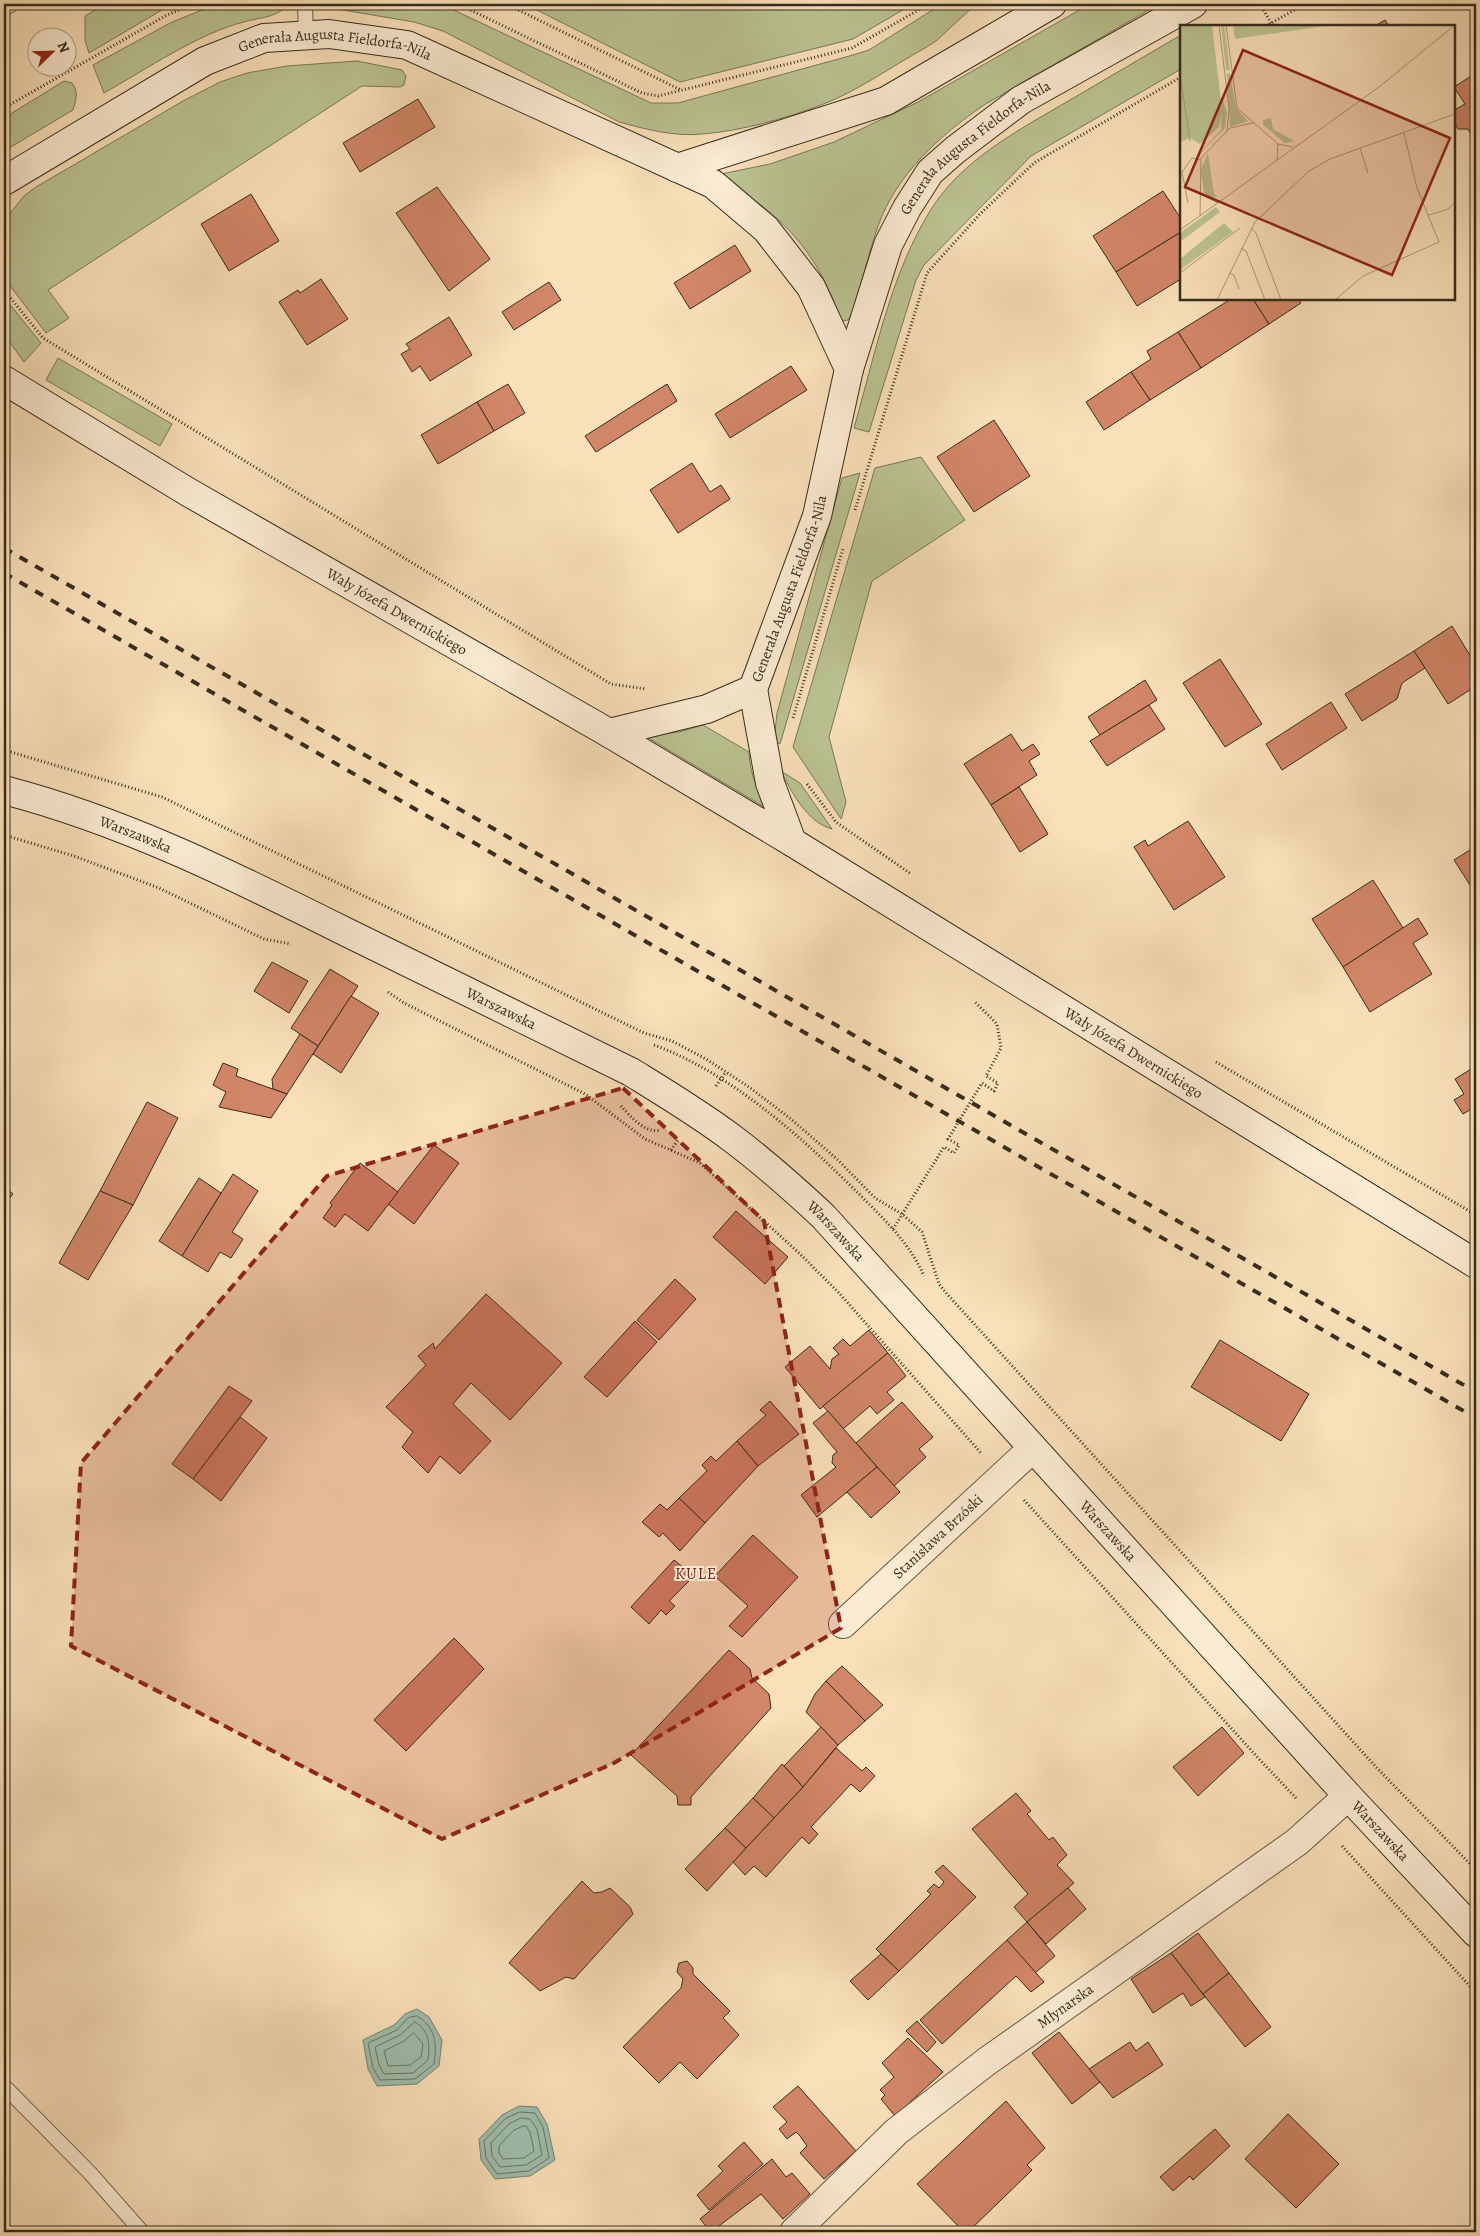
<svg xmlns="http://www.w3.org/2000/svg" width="1480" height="2236" viewBox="0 0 1480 2236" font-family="Alegreya,serif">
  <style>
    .green { fill: #bac391; stroke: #787858 }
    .water { fill: #9ebdab; stroke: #758373 }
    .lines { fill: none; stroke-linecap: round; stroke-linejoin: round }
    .shore { stroke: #6a7464; stroke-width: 1 }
    .building { fill: #d18667; stroke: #372c1e }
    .lane-casing { stroke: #685945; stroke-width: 16 }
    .street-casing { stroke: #685945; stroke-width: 30 }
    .secondary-casing { stroke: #372c1e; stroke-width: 30 }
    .path { stroke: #372c1e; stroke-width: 3; stroke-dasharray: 1 2.5; stroke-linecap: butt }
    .lane { stroke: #fbebd2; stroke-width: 14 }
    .street { stroke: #fbebd2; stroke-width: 28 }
    .secondary { stroke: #fbebd2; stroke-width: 28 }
    .rail { stroke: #372c1e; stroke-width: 4; stroke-dasharray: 9 9; stroke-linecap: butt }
    .marked { fill: #8f2418; fill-opacity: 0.2; stroke: #8f2418; stroke-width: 4; stroke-dasharray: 10 6; stroke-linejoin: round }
    .labels { text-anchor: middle; stroke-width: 4; stroke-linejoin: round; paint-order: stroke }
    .street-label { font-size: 15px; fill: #372c1e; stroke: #fbebd2 }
    .neighbourhood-label { font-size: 16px; letter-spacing: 1px; fill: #7a1f14; stroke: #fbebd2 }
    .inset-road { fill: none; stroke: #ab987b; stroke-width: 1 }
    .view { fill: #8f2418; fill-opacity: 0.15; stroke: #8f2418; stroke-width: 2.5 }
    .inset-edge { fill: none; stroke: #372c1e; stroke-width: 2.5 }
  </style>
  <rect width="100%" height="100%" fill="#f9e0b9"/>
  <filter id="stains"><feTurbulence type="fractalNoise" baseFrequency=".004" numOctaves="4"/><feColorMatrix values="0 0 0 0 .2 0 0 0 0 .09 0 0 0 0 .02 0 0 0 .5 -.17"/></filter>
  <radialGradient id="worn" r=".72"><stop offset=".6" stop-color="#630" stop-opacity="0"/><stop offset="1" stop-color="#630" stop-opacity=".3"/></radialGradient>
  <g class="green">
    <polygon points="106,4 172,4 89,53 85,40 85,16"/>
    <path d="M217,4H289C276,18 261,17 244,22C199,33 145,70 104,93L93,65L172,22Z"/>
    <path d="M330,4H441L651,103H678L853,55L869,50L942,4H976L936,41L925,48C891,67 856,92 821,105C784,119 741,131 702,134C675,137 645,129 619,122L443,31L414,22L337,9Z"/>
    <polygon points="525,4 913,4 853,39 680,82"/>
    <path d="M1090,4H1159L984,105C940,135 896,175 878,226C868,255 861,285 852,314L848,320L843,321L840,317C824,272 801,236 762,206C747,194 731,192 721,174L770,164L834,142L918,102Z"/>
    <path d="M1181,35V69L1031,156L924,265L916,280L869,432L854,428C875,355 890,276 930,211C962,159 1019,130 1070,100C1107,78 1144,57 1181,35Z"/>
    <polygon points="357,61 402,70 406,76 404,85 400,87 362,86 48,290 69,318 46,333 4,278 4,221 24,196 36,187 183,101 220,82 247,73 287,66"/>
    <path d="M64,81L72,83C79,92 76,100 73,110L4,151V118Z"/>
    <polygon points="4,297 41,343 24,362 4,334"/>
    <polygon points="58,358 172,424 160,446 46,380"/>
    <polygon points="921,457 965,520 872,581 829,737 846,802 841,819 793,747 875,468"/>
    <polygon points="860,473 780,744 774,741 777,713 842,478"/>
    <path d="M703,725L749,752C750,774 757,790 768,809L645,736L679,732Z"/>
    <path d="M781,771L800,783L832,829C807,822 792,793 781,771Z"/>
  </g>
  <g class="water">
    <polygon points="417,2009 429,2017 442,2040 439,2066 417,2084 377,2086 368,2069 363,2040 394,2025 405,2014"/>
    <polygon points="519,2106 537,2107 547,2124 555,2160 530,2176 495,2179 481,2160 479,2139 502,2115"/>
  </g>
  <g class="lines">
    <g class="shore">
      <path d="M417,2016C436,2028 437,2043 434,2064L415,2079L380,2080L373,2068L368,2043L397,2030L408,2018Z"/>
      <path d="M415,2022C430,2031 430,2045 428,2060L413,2073L384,2074L379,2065L375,2047L400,2035Z"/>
      <polygon points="414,2033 423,2044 421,2057 410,2065 388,2066 384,2051 404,2041"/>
      <polygon points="520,2112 535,2113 543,2127 549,2158 529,2171 497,2174 486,2158 484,2141 505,2119"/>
      <polygon points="521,2118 530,2119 537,2129 542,2155 526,2165 500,2167 492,2156 491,2143 509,2124"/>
      <polygon points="523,2126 526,2126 530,2132 534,2151 524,2158 503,2159 499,2153 499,2146 513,2131"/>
    </g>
  </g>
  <g class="building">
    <polygon points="1385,20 1389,26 1375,26"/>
    <polygon points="1476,73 1476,143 1468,129 1458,129 1454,121 1456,109 1465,104 1454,87"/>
    <polygon points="418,99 435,127 360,172 343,143"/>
    <polygon points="437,187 490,259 449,291 396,213"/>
    <polygon points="1163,191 1181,219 1181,232 1116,272 1093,236"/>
    <polygon points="251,194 279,241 229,271 201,224"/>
    <polygon points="1181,232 1181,279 1137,306 1116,272"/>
    <polygon points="735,245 751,271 690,309 674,283"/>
    <polygon points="321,279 348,319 307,345 279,302 298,290 300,293"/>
    <polygon points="549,282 561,300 514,330 502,312"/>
    <polygon points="1231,299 1253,299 1269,324 1201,368 1178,332"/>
    <polygon points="1253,299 1298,299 1301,303 1269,324"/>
    <polygon points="449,317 472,355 430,381 420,366 412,372 401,354 410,349 406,344"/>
    <polygon points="1178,332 1201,368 1150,400 1131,372 1151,359 1147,351"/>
    <polygon points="791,366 807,390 730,438 715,414"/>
    <polygon points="1131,372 1150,400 1104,430 1086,402"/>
    <polygon points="508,384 525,413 494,431 477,402"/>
    <polygon points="667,384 677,401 596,452 585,436"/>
    <polygon points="477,402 494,431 438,464 421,435"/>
    <polygon points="994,420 1030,476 974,512 937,457"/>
    <polygon points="692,463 710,492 721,485 730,499 678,533 650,490"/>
    <polygon points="1452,626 1476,665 1476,686 1448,704 1414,651"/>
    <polygon points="1414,651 1425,668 1402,683 1397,699 1362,721 1345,694"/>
    <polygon points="1220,659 1262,724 1225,747 1183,683"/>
    <polygon points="1145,680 1157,700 1100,735 1088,717"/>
    <polygon points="1331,702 1347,728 1282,770 1266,744"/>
    <polygon points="1149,705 1165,729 1107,766 1090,741"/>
    <polygon points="1011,734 1022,751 1033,744 1040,754 1029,761 1037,775 991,805 964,764"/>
    <polygon points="1019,787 1048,834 1020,852 991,805"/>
    <polygon points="1188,821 1225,877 1174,910 1134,847 1145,840 1148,846"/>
    <polygon points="1476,846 1476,881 1470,885 1454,860"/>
    <polygon points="1373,880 1403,928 1343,967 1312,919"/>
    <polygon points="1418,918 1428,934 1413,943 1432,974 1370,1012 1343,967"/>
    <polygon points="272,962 308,981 289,1013 254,991"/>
    <polygon points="330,969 358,986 318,1046 291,1028"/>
    <polygon points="351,996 379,1013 341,1073 313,1054"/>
    <polygon points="300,1034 318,1046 287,1094 273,1089 272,1079"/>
    <polygon points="223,1063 238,1069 236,1076 287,1094 271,1118 219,1107 226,1092 213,1085"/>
    <polygon points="1476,1066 1476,1114 1473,1108 1463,1114 1454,1100 1464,1094 1455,1079"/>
    <polygon points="147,1102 178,1118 133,1205 100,1191"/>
    <polygon points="434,1145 459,1163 414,1224 388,1204"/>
    <polygon points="360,1163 398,1192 368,1231 345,1214 335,1227 323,1218 332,1205 330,1203"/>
    <polygon points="233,1174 258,1191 232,1232 243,1239 238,1247 231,1258 220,1252 208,1272 182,1256"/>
    <polygon points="199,1178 221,1193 182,1256 159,1241"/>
    <polygon points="4,1186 13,1194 4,1205"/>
    <polygon points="100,1191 133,1205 88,1280 59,1263"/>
    <polygon points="736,1211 788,1257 765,1284 713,1237"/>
    <polygon points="675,1279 696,1299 659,1340 637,1320"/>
    <polygon points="486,1294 562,1363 510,1420 471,1383 453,1404 491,1441 460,1474 440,1456 428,1473 402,1447 413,1432 386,1407 426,1365 418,1356 433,1343 435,1349"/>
    <polygon points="635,1321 657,1342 607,1397 584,1377"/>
    <polygon points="869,1330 888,1353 820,1409 785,1367 810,1346 830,1369 832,1359 839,1354 833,1348 843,1339 850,1346"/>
    <polygon points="1220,1340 1309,1394 1281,1441 1191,1387"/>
    <polygon points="888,1353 906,1376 887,1392 894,1400 877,1414 870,1406 843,1429 823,1406"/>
    <polygon points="229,1386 252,1401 193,1479 172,1464"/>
    <polygon points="770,1401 799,1434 758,1466 737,1441 766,1415 760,1410"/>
    <polygon points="902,1402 933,1437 919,1449 926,1457 894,1486 856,1443"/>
    <polygon points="828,1411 877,1467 817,1517 801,1495 836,1467 832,1463 833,1455 837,1452 813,1423"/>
    <polygon points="240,1417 267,1438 221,1501 193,1479"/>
    <polygon points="737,1441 758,1466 705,1523 679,1498 707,1471 702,1465 711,1456 716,1461"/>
    <polygon points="877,1467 900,1492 871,1518 847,1492"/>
    <polygon points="679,1498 705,1523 680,1551 663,1533 659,1537 642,1522 660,1504 667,1510"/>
    <polygon points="753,1535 798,1577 742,1637 729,1626 748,1606 715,1576"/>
    <polygon points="674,1560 694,1576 669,1601 675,1606 666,1615 661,1610 649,1624 631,1607"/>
    <polygon points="454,1638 484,1669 406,1751 374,1720"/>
    <polygon points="729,1650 750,1669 752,1678 769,1694 771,1708 691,1797 691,1805 678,1805 677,1796 631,1755"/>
    <polygon points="842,1666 883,1705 865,1721 826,1681"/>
    <polygon points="826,1681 865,1721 838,1745 806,1712 815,1694"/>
    <polygon points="821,1727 838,1745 803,1787 784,1766"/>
    <polygon points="1222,1727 1244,1753 1198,1796 1173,1767"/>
    <polygon points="836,1748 862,1771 866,1767 875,1776 860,1792 851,1784 811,1827 818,1834 809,1844 802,1837 766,1877 754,1866 745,1875 733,1862 803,1787"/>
    <polygon points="782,1764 803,1787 774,1818 753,1798"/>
    <polygon points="1016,1793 1031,1811 1027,1814 1049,1840 1053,1837 1067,1855 1057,1865 1074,1883 1027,1922 1014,1907 1028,1894 972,1829"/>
    <polygon points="753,1798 774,1818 746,1848 725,1828"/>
    <polygon points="725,1828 746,1848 707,1891 685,1869"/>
    <polygon points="943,1865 976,1897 899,1971 876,1949 931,1894 927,1891 934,1884 939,1888 944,1882 935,1872"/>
    <polygon points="582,1881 594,1893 602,1892 610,1888 630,1907 633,1914 574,1979 566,1977 540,1991 509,1963"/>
    <polygon points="1068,1888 1086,1909 1046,1944 1027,1922"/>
    <polygon points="1027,1922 1055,1956 1035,1973 1007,1940"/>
    <polygon points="1198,1933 1229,1973 1203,1994 1171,1953"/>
    <polygon points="1007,1940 1044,1982 1031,1992 1016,1976 942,2044 920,2020"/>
    <polygon points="1171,1953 1205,1997 1191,2006 1183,1993 1153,2013 1131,1979"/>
    <polygon points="881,1954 899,1971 868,2000 850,1981"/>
    <polygon points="687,1961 693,1968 693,1974 730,2011 723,2018 739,2035 697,2079 680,2062 659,2083 623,2047 681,1988 683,1979 677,1972 679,1963"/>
    <polygon points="1229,1973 1271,2027 1245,2047 1203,1994"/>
    <polygon points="917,2021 936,2042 927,2052 906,2031"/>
    <polygon points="1059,2032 1100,2082 1072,2104 1032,2053"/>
    <polygon points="908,2038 943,2072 895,2116 881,2099 885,2095 880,2090 894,2077 882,2063"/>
    <polygon points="1130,2042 1136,2051 1148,2042 1163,2065 1113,2098 1089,2069"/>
    <polygon points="798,2086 856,2151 824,2179 800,2153 807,2146 800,2136 796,2132 787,2139 779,2129 787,2122 773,2107"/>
    <polygon points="1006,2101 1045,2148 1027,2165 1032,2170 968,2232 964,2232 917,2184"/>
    <polygon points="1288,2114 1339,2164 1296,2208 1245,2159"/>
    <polygon points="1215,2129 1230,2146 1193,2180 1190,2176 1173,2191 1160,2177"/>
    <polygon points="744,2142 763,2164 709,2210 697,2195 723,2171 718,2166"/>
    <polygon points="772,2159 786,2177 792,2173 810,2194 783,2219 761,2194 711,2232 700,2219"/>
  </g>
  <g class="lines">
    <defs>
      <g id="lane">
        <polyline points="305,4 306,36"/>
        <polyline points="4,9 12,4"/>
        <polyline points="4,2086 90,2173 142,2232"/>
      </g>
      <g id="street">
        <path id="s1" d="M843,1624L1033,1448"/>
        <path id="s2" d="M794,2232L896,2132L986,2062L1297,1842L1348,1796"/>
      </g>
      <g id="secondary">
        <polyline points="677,168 886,101 1052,4"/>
        <path id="s3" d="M4,181L205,61L264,38L329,34L407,45L713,184L766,229L811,287L849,369"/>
        <path id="s4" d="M4,380L188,492L609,733L792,842L1476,1264"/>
        <polyline points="753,689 770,783 792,842"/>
        <path id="s5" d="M609,733L707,709L753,689L817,516L849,369L888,245L907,208L930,172L955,150L1021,100L1193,4"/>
        <path id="s6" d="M4,790C123,821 232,875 342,930C438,977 534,1025 631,1072C665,1093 700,1114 733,1139C765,1163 794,1189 823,1216L1348,1796L1476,1933"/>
      </g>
    </defs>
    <use href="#lane" class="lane-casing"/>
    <use href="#street" class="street-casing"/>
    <use href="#secondary" class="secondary-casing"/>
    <g class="path">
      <polyline points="458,4 642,93 658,96 852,48 929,4"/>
      <polyline points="506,4 681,90"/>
      <polyline points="646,4 651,9 756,4"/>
      <polyline points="1260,4 1271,23"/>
      <polyline points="1266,26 1305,4"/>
      <polyline points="4,108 167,15 193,4"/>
      <polyline points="4,290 43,338 611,684 646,689"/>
      <polyline points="855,510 927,273 980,214 1034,163 1181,77"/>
      <polyline points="793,718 843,549"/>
      <polyline points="4,750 162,797 644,1033 672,1041 706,1059 749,1087 791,1119 838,1160 875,1198 902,1214 922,1232 939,1284 947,1294 1376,1767 1476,1870"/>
      <polyline points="807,784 836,822 911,874"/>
      <polyline points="4,835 74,856 159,888 264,939 291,944"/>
      <polyline points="388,992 404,1003 585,1094 645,1139 700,1163 799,1253 839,1293 981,1453"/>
      <path d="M654,1045C731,1073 804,1139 861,1196C886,1221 910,1244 924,1276"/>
      <polyline points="1216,1062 1476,1215"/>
      <polyline points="716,1086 726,1072"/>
      <path d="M621,1106C631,1117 645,1134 661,1130"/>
      <polyline points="671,1150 678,1140"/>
      <polyline points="893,1229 944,1147 954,1153 959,1145 948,1139 982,1083 994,1091 998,1083 986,1076 1001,1048 997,1024 974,1001"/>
      <polyline points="1024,1500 1260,1760 1296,1798"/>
      <polyline points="1342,1846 1476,1993"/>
    </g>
    <use href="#lane" class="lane"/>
    <use href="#street" class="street"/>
    <use href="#secondary" class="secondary"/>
    <g class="rail">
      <polyline points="4,548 1476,1392"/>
      <polyline points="4,573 1476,1418"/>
    </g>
  </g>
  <path class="marked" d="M623,1088L764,1221L841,1628L614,1763L442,1839L71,1646L81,1463L327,1176Z"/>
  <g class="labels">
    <g class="street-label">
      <text dy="5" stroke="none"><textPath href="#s3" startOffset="369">Generała Augusta Fieldorfa-Nila</textPath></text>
      <text dy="5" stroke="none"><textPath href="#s5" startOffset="750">Generała Augusta Fieldorfa-Nila</textPath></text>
      <text dy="5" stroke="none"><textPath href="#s5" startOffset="258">Generała Augusta Fieldorfa-Nila</textPath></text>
      <text dy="5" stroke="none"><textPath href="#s4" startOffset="456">Wały Józefa Dwernickiego</textPath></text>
      <text dy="5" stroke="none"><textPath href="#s6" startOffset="139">Warszawska</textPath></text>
      <text dy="5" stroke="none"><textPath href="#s6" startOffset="544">Warszawska</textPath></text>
      <text dy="5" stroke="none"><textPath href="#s4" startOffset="1315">Wały Józefa Dwernickiego</textPath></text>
      <text dy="5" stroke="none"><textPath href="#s6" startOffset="949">Warszawska</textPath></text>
      <text dy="5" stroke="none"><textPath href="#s6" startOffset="1354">Warszawska</textPath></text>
      <text dy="5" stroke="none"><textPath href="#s1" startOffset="129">Stanisława Brzóski</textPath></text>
      <text dy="5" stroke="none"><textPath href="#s6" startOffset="1759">Warszawska</textPath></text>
      <text dy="5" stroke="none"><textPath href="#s2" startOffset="354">Młynarska</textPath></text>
    </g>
    <g class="neighbourhood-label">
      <text x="696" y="1579">KULE</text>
    </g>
  </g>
  <g transform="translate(1180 25)">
    <rect width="275" height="275" fill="#f9e0b9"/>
    <path d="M0,0H32L42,85L39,102L20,119L10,113L0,117ZM41,0H44L50,45H46ZM53,0H151L55,14ZM50,48L56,83L68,96L50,102L47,49ZM42,72L47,88L45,103L16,132L41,105ZM91,93L93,104L114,116L105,118L83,100V95ZM28,128L34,169L38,171L29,173L24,168L21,145ZM36,182L40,187L0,217V208ZM44,198L53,207L0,245V234Z" fill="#bac391"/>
    <path class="inset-road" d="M39,0L49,84L47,106M46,0L57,83L98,119L97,135M0,49L10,116M98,119L113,122M180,123L188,148M22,170L38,178M8,178L2,147L12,133L20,135M249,190L268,184L275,177M20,191L21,133L50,103L73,98M71,203L76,208L101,275M0,205L199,62L275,0M61,223L66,226L85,275M0,248L60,203M49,248L54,250L59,264M37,275L75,197L129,146L150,134L275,89M155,275L183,251L259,217L237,163L224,108"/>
    <path class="view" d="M63,25L270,113L212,250L5,162Z"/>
    <rect width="275" height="275" class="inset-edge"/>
  </g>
  <rect width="1480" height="2236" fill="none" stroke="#f9e0b9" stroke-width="20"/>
  <rect x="5" y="5" width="1470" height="2226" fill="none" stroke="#372c1e" stroke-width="2.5"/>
  <rect x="10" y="10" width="1460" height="2216" fill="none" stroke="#372c1e"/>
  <g transform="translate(52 52) rotate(67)"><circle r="24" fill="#fbebd2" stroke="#ad9f8a"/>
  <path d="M0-4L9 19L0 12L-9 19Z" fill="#8f2418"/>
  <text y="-8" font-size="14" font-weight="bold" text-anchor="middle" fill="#372c1e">N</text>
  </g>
  <rect width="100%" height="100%" filter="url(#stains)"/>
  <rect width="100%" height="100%" fill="url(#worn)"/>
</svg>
